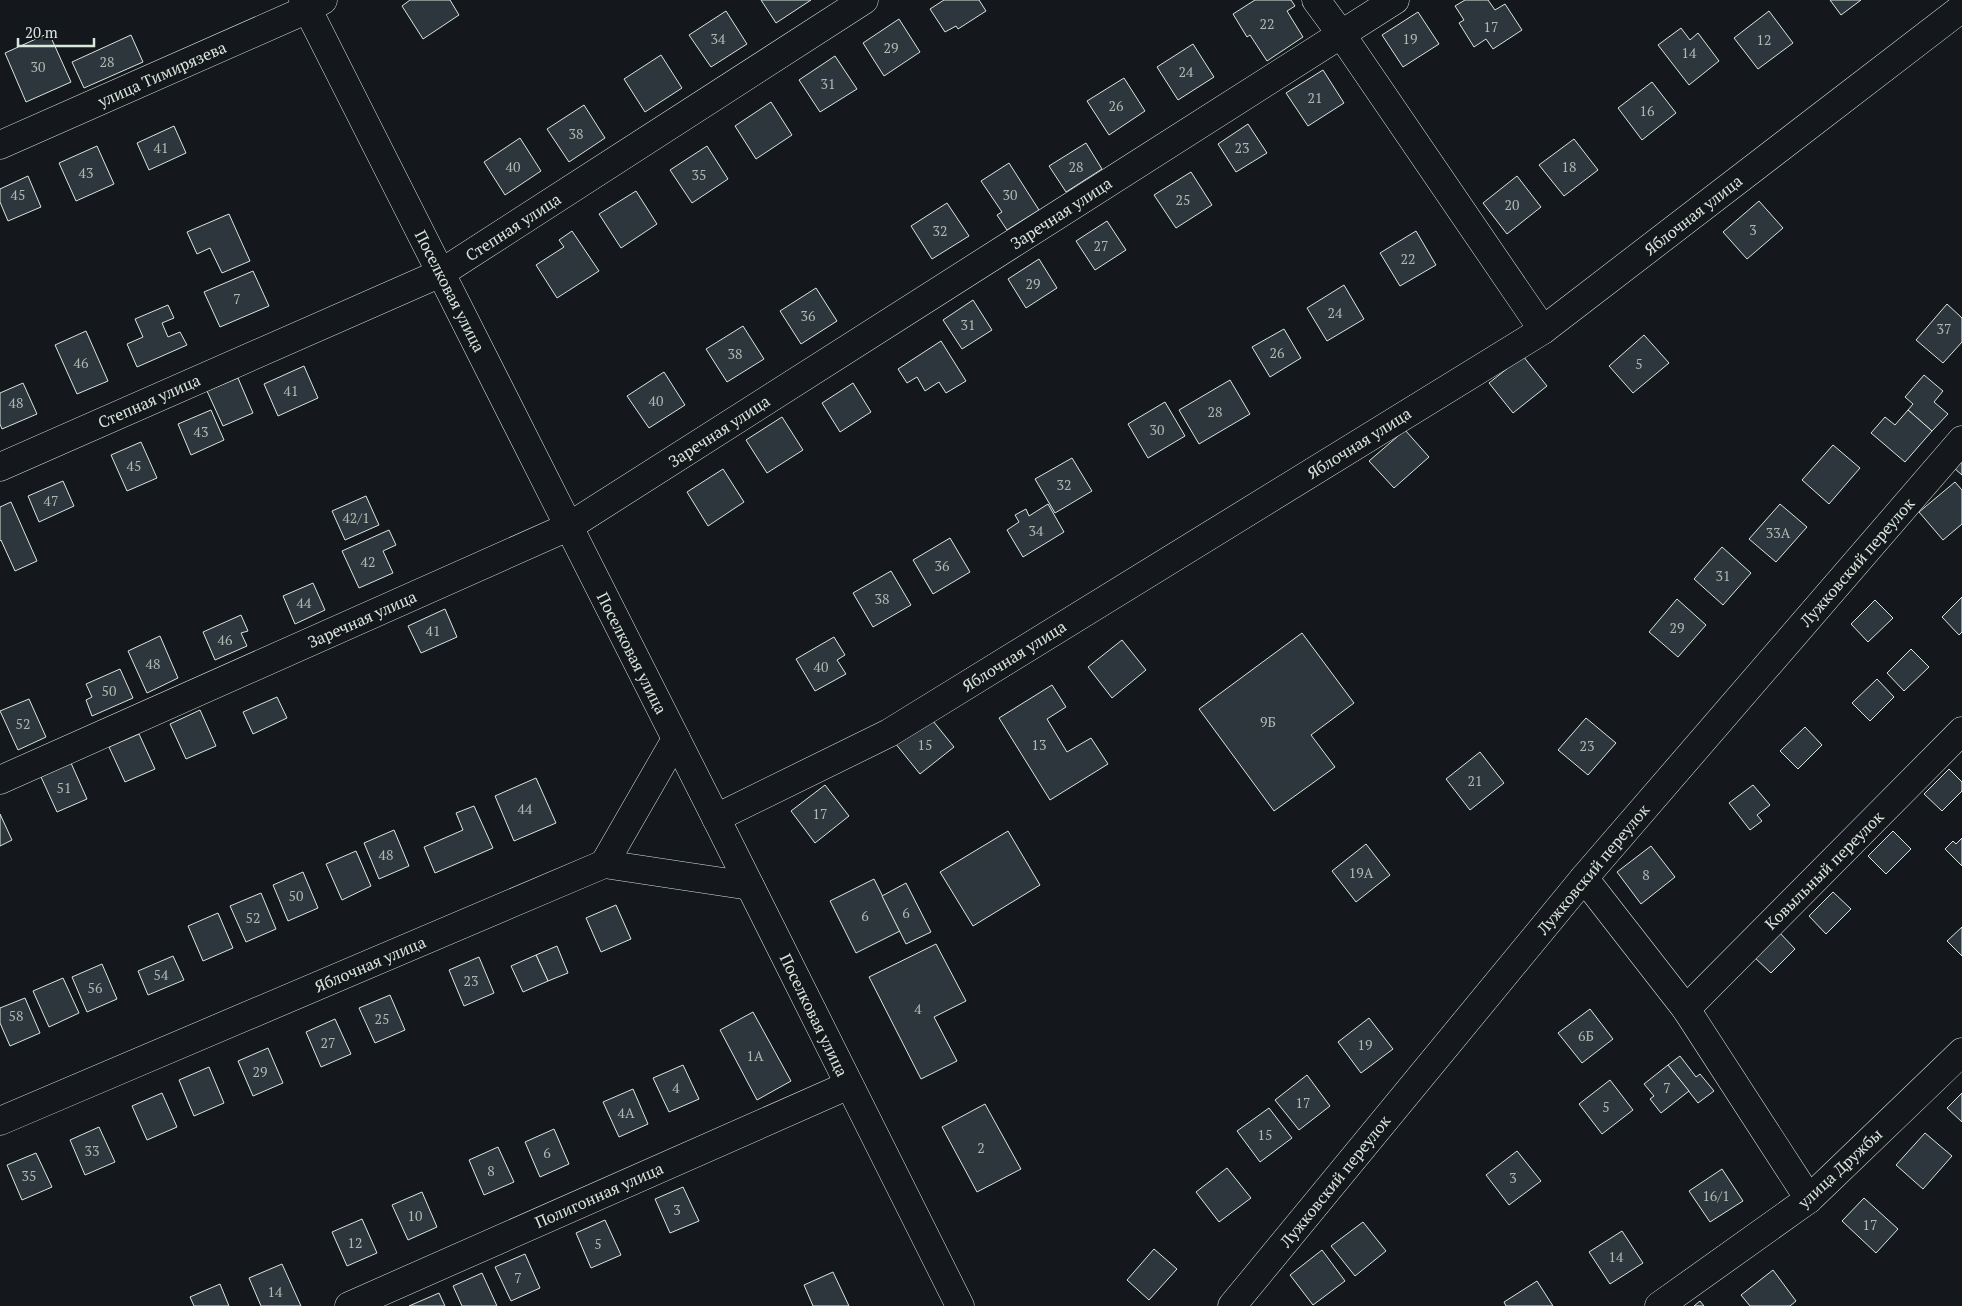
<svg xmlns="http://www.w3.org/2000/svg" width="1962" height="1306" viewBox="0 0 1962 1306" font-family="'PT Serif',serif">
  <style>
    .building { fill: #2c363c; stroke: #d8e6dc }
    .lines { fill: none; stroke-linecap: round; stroke-linejoin: round }
    .minor-casing { stroke: #d8e6dc; stroke-width: 29 }
    .highway-casing { stroke: #d8e6dc; stroke-width: 29 }
    .minor { stroke: #14181c; stroke-width: 28 }
    .highway { stroke: #14181c; stroke-width: 28 }
    .labels { text-anchor: middle; stroke-width: 4; stroke-linejoin: round; paint-order: stroke }
    .number-label { font-size: 14px; fill: #adbab4 }
    .street-label { font-size: 16px; fill: #d8e6dc; stroke: #14181c }
  </style>
  <rect width="100%" height="100%" fill="#14181c"/>
  <g class="building">
    <polygon points="410,0 450,0 459,15 423,39 402,6"/>
    <polygon points="761,0 811,0 776,23"/>
    <polygon points="944,0 979,0 986,11 958,29 956,26 945,32 930,9"/>
    <polygon points="1255,0 1291,0 1295,6 1287,11 1303,37 1267,61 1250,35 1247,37 1233,14"/>
    <polygon points="1465,0 1488,0 1495,10 1505,4 1522,30 1493,49 1486,39 1474,47 1459,23 1464,20 1455,6"/>
    <polygon points="1830,0 1861,0 1841,15"/>
    <polygon points="726,11 747,44 711,67 689,35"/>
    <polygon points="1769,11 1793,43 1758,69 1734,38"/>
    <polygon points="1418,12 1439,44 1403,67 1382,35"/>
    <polygon points="899,19 920,52 884,76 863,43"/>
    <polygon points="1681,28 1690,40 1698,33 1719,61 1689,85 1658,45"/>
    <polygon points="49,33 71,82 26,102 5,53"/>
    <polygon points="131,35 143,62 84,88 72,62"/>
    <polygon points="1193,44 1214,77 1178,100 1157,67"/>
    <polygon points="661,55 682,88 645,112 624,79"/>
    <polygon points="835,56 857,89 820,112 799,80"/>
    <polygon points="1323,70 1344,103 1308,126 1286,93"/>
    <polygon points="1124,78 1145,111 1109,135 1087,101"/>
    <polygon points="1652,82 1676,113 1642,140 1618,108"/>
    <polygon points="771,102 792,135 756,159 735,126"/>
    <polygon points="584,105 605,138 569,162 547,129"/>
    <polygon points="1248,124 1267,153 1236,172 1218,144"/>
    <polygon points="174,126 186,153 149,170 137,143"/>
    <polygon points="520,138 541,171 505,195 484,162"/>
    <polygon points="1574,139 1598,170 1564,196 1539,165"/>
    <polygon points="1086,143 1102,169 1066,192 1049,166"/>
    <polygon points="97,146 114,184 76,201 59,163"/>
    <polygon points="707,146 728,179 692,203 670,170"/>
    <polygon points="1009,163 1039,210 1007,230 997,215 1002,212 981,181"/>
    <polygon points="1191,172 1212,205 1176,228 1154,195"/>
    <polygon points="28,176 41,207 8,221 0,202 0,189"/>
    <polygon points="1517,176 1541,207 1507,234 1483,203"/>
    <polygon points="636,191 657,224 621,248 599,214"/>
    <polygon points="1759,201 1783,228 1747,259 1723,232"/>
    <polygon points="947,203 969,236 932,259 911,226"/>
    <polygon points="229,214 250,261 222,273 210,248 197,254 187,232"/>
    <polygon points="1107,221 1126,250 1095,270 1076,241"/>
    <polygon points="572,231 599,271 557,298 536,265 564,247 559,240"/>
    <polygon points="1416,231 1436,265 1400,286 1380,253"/>
    <polygon points="1039,259 1057,288 1026,308 1008,279"/>
    <polygon points="253,271 269,306 220,327 204,292"/>
    <polygon points="1344,285 1364,319 1327,341 1307,308"/>
    <polygon points="816,288 837,321 801,344 780,311"/>
    <polygon points="973,300 992,330 962,349 943,320"/>
    <polygon points="1947,304 1962,318 1962,342 1943,363 1916,340"/>
    <polygon points="168,305 174,318 162,323 168,337 180,332 187,345 137,367 127,344 143,337 135,319"/>
    <polygon points="743,326 764,359 727,382 706,349"/>
    <polygon points="1284,329 1301,358 1270,377 1252,347"/>
    <polygon points="86,331 108,381 77,394 55,345"/>
    <polygon points="1644,335 1669,363 1633,393 1609,366"/>
    <polygon points="941,341 966,381 946,393 939,382 925,391 917,377 907,383 898,369"/>
    <polygon points="1523,356 1547,386 1513,413 1489,383"/>
    <polygon points="304,366 318,398 278,416 264,384"/>
    <polygon points="664,372 685,405 649,428 627,396"/>
    <polygon points="1924,375 1943,391 1934,402 1948,414 1932,431 1908,410 1913,404 1905,397"/>
    <polygon points="238,378 253,413 223,426 207,391"/>
    <polygon points="1230,380 1250,414 1199,444 1179,410"/>
    <polygon points="23,383 37,414 2,429 0,424 0,393"/>
    <polygon points="853,383 871,412 840,432 822,403"/>
    <polygon points="1165,402 1185,436 1148,458 1128,424"/>
    <polygon points="211,410 224,440 191,455 178,424"/>
    <polygon points="1908,410 1932,431 1905,462 1871,433 1885,417 1895,425"/>
    <polygon points="782,417 803,450 767,473 746,440"/>
    <polygon points="1405,430 1429,457 1394,488 1369,461"/>
    <polygon points="141,442 157,478 127,491 111,455"/>
    <polygon points="1833,445 1860,468 1829,504 1802,480"/>
    <polygon points="1072,458 1092,491 1055,513 1035,479"/>
    <polygon points="1962,458 1962,475 1954,468"/>
    <polygon points="723,469 744,502 708,526 687,492"/>
    <polygon points="63,481 74,506 39,522 28,496"/>
    <polygon points="1955,482 1962,490 1962,524 1943,540 1919,512"/>
    <polygon points="366,496 379,525 345,540 332,511"/>
    <polygon points="11,502 37,561 15,571 1,540 0,541 0,507"/>
    <polygon points="1048,504 1064,532 1023,557 1007,530 1019,522 1015,515 1026,509 1029,516"/>
    <polygon points="1780,504 1807,527 1776,562 1749,539"/>
    <polygon points="389,530 396,545 383,551 393,573 359,588 342,551"/>
    <polygon points="950,538 970,572 933,594 913,560"/>
    <polygon points="1722,547 1751,573 1723,605 1694,579"/>
    <polygon points="891,571 911,605 873,627 853,593"/>
    <polygon points="313,583 325,610 295,624 283,596"/>
    <polygon points="1962,597 1962,632 1959,635 1942,617"/>
    <polygon points="1677,599 1706,625 1678,657 1649,632"/>
    <polygon points="1875,600 1893,618 1868,642 1851,624"/>
    <polygon points="445,609 457,637 421,653 408,626"/>
    <polygon points="241,615 248,631 241,633 247,646 215,660 203,632"/>
    <polygon points="1302,633 1354,703 1311,735 1335,767 1274,811 1199,709"/>
    <polygon points="160,636 178,678 147,693 128,651"/>
    <polygon points="834,637 845,655 837,660 846,674 815,691 796,659"/>
    <polygon points="1122,640 1146,670 1112,698 1088,667"/>
    <polygon points="1911,649 1929,667 1904,691 1887,673"/>
    <polygon points="120,669 133,698 92,716 86,700 92,697 86,684"/>
    <polygon points="1877,679 1894,697 1870,721 1852,703"/>
    <polygon points="1052,685 1066,707 1047,719 1067,752 1091,738 1108,764 1050,800 999,718"/>
    <polygon points="277,697 287,718 253,734 243,712"/>
    <polygon points="29,699 46,737 18,750 0,711"/>
    <polygon points="200,710 216,746 186,759 170,724"/>
    <polygon points="929,716 954,747 920,774 895,743"/>
    <polygon points="1586,718 1616,743 1588,775 1558,750"/>
    <polygon points="1805,727 1822,745 1798,769 1780,751"/>
    <polygon points="139,734 155,769 125,782 109,747"/>
    <polygon points="1480,752 1504,783 1470,810 1446,779"/>
    <polygon points="71,763 87,799 57,812 41,777"/>
    <polygon points="1949,769 1962,782 1962,791 1942,811 1924,794"/>
    <polygon points="536,778 556,823 514,841 495,796"/>
    <polygon points="825,785 849,816 815,843 791,811"/>
    <polygon points="1753,785 1770,805 1757,815 1762,821 1750,830 1729,803"/>
    <polygon points="474,806 493,848 435,873 424,847 463,830 456,813"/>
    <polygon points="0,814 12,840 0,846"/>
    <polygon points="394,830 409,866 379,879 364,843"/>
    <polygon points="1008,831 1040,885 973,926 940,872"/>
    <polygon points="1893,831 1911,849 1886,874 1868,856"/>
    <polygon points="1962,838 1962,866 1945,849 1953,841 1956,844"/>
    <polygon points="1366,844 1390,875 1356,902 1332,871"/>
    <polygon points="1651,846 1675,877 1641,904 1617,872"/>
    <polygon points="356,851 371,886 342,900 326,864"/>
    <polygon points="303,872 318,908 288,921 273,885"/>
    <polygon points="874,879 900,931 856,953 830,901"/>
    <polygon points="906,883 931,932 906,944 882,896"/>
    <polygon points="1833,892 1851,909 1826,934 1809,916"/>
    <polygon points="261,893 276,929 246,942 230,906"/>
    <polygon points="616,905 631,939 601,952 586,918"/>
    <polygon points="218,913 233,948 203,961 188,926"/>
    <polygon points="1962,927 1962,956 1947,941"/>
    <polygon points="1778,931 1795,949 1771,973 1753,956"/>
    <polygon points="936,944 966,1001 934,1017 957,1061 921,1079 869,977"/>
    <polygon points="557,946 568,973 548,981 536,955"/>
    <polygon points="536,955 548,981 523,992 511,966"/>
    <polygon points="173,956 184,980 148,995 138,971"/>
    <polygon points="479,957 494,993 464,1006 449,970"/>
    <polygon points="102,964 117,999 87,1012 72,977"/>
    <polygon points="63,978 79,1013 49,1027 33,991"/>
    <polygon points="390,995 405,1030 375,1043 359,1008"/>
    <polygon points="25,998 40,1033 10,1046 0,1023 0,1008"/>
    <polygon points="1590,1009 1613,1039 1582,1063 1558,1033"/>
    <polygon points="753,1012 791,1081 757,1100 720,1030"/>
    <polygon points="1369,1018 1393,1049 1361,1073 1338,1042"/>
    <polygon points="335,1019 351,1054 321,1067 306,1032"/>
    <polygon points="268,1048 283,1083 253,1096 238,1061"/>
    <polygon points="1680,1056 1696,1077 1700,1074 1714,1091 1698,1103 1668,1065"/>
    <polygon points="683,1065 699,1099 669,1112 653,1078"/>
    <polygon points="1668,1065 1689,1091 1661,1113 1650,1099 1654,1096 1644,1084"/>
    <polygon points="209,1067 224,1103 194,1116 179,1080"/>
    <polygon points="1307,1075 1330,1106 1299,1130 1275,1100"/>
    <polygon points="1610,1080 1633,1110 1602,1134 1579,1104"/>
    <polygon points="633,1089 648,1124 619,1137 603,1102"/>
    <polygon points="162,1093 177,1127 147,1140 132,1106"/>
    <polygon points="1962,1093 1962,1122 1947,1108"/>
    <polygon points="985,1104 1021,1169 977,1192 942,1127"/>
    <polygon points="1269,1108 1292,1138 1260,1162 1237,1131"/>
    <polygon points="99,1127 115,1162 85,1175 70,1140"/>
    <polygon points="554,1129 569,1164 540,1177 525,1142"/>
    <polygon points="1925,1133 1952,1156 1923,1189 1896,1165"/>
    <polygon points="498,1147 514,1182 484,1195 469,1160"/>
    <polygon points="1517,1151 1541,1181 1509,1205 1486,1175"/>
    <polygon points="36,1153 52,1187 22,1200 7,1165"/>
    <polygon points="1227,1168 1251,1198 1219,1222 1196,1192"/>
    <polygon points="1722,1169 1743,1201 1710,1222 1689,1191"/>
    <polygon points="683,1187 699,1221 670,1233 655,1199"/>
    <polygon points="422,1192 437,1227 408,1240 392,1205"/>
    <polygon points="1864,1198 1898,1229 1876,1253 1842,1221"/>
    <polygon points="362,1219 377,1253 347,1266 332,1232"/>
    <polygon points="605,1220 621,1255 591,1268 576,1233"/>
    <polygon points="1363,1222 1386,1251 1355,1276 1331,1246"/>
    <polygon points="1622,1231 1643,1263 1610,1284 1589,1252"/>
    <polygon points="1154,1249 1177,1269 1149,1300 1127,1280"/>
    <polygon points="1322,1250 1345,1281 1313,1305 1290,1275"/>
    <polygon points="525,1254 540,1288 511,1301 495,1267"/>
    <polygon points="282,1264 301,1306 261,1306 249,1278"/>
    <polygon points="1773,1270 1796,1301 1790,1306 1750,1306 1741,1295"/>
    <polygon points="833,1272 849,1306 813,1306 804,1285"/>
    <polygon points="482,1273 497,1306 462,1306 453,1286"/>
    <polygon points="1537,1281 1553,1306 1506,1306 1504,1302"/>
    <polygon points="220,1284 229,1306 194,1306 190,1297"/>
    <polygon points="439,1293 445,1306 409,1306"/>
    <polygon points="1700,1301 1704,1306 1694,1306"/>
  </g>
  <g class="lines">
    <defs>
      <g id="minor">
        <polyline points="1316,0 1341,34 1543,330"/>
        <polyline points="0,145 308,9 323,0"/>
        <polyline points="0,467 441,273 864,0"/>
        <polyline points="0,780 568,527 1395,0"/>
        <polyline points="716,818 889,733 1543,330 1962,8"/>
        <polyline points="604,864 676,739"/>
        <polyline points="1584,878 1686,1009 1809,1199"/>
        <polyline points="1686,1009 1962,731"/>
        <polyline points="0,1121 604,864 750,886"/>
        <polyline points="349,1306 849,1085"/>
        <polyline points="1232,1306 1584,878 1962,440"/>
        <polyline points="1659,1306 1809,1199 1962,1052"/>
      </g>
      <polyline id="highway" points="303,0 716,818 960,1306"/>
    </defs>
    <use href="#minor" class="minor-casing"/>
    <use href="#highway" class="highway-casing"/>
    <use href="#minor" class="minor"/>
    <use href="#highway" class="highway"/>
  </g>
  <g class="labels">
    <g class="number-label">
      <text x="1267" y="29">22</text>
      <text x="1491" y="32">17</text>
      <text x="718" y="44">34</text>
      <text x="1410" y="44">19</text>
      <text x="1764" y="45">12</text>
      <text x="891" y="53">29</text>
      <text x="1689" y="58">14</text>
      <text x="107" y="67">28</text>
      <text x="38" y="72">30</text>
      <text x="1186" y="77">24</text>
      <text x="828" y="89">31</text>
      <text x="1315" y="103">21</text>
      <text x="1116" y="111">26</text>
      <text x="1647" y="116">16</text>
      <text x="576" y="139">38</text>
      <text x="161" y="153">41</text>
      <text x="1242" y="153">23</text>
      <text x="513" y="172">40</text>
      <text x="1076" y="172">28</text>
      <text x="1569" y="172">18</text>
      <text x="86" y="178">43</text>
      <text x="699" y="180">35</text>
      <text x="18" y="200">45</text>
      <text x="1010" y="200">30</text>
      <text x="1183" y="205">25</text>
      <text x="1512" y="210">20</text>
      <text x="1753" y="235">3</text>
      <text x="940" y="236">32</text>
      <text x="1101" y="251">27</text>
      <text x="1408" y="264">22</text>
      <text x="1033" y="289">29</text>
      <text x="237" y="304">7</text>
      <text x="1335" y="318">24</text>
      <text x="808" y="321">36</text>
      <text x="968" y="330">31</text>
      <text x="1944" y="334">37</text>
      <text x="1277" y="358">26</text>
      <text x="735" y="359">38</text>
      <text x="81" y="368">46</text>
      <text x="1639" y="369">5</text>
      <text x="291" y="396">41</text>
      <text x="656" y="406">40</text>
      <text x="16" y="408">48</text>
      <text x="1215" y="417">28</text>
      <text x="1157" y="435">30</text>
      <text x="201" y="437">43</text>
      <text x="134" y="471">45</text>
      <text x="1064" y="490">32</text>
      <text x="51" y="506">47</text>
      <text x="356" y="523">42/1</text>
      <text x="1036" y="536">34</text>
      <text x="1778" y="538">33А</text>
      <text x="368" y="567">42</text>
      <text x="942" y="571">36</text>
      <text x="1723" y="581">31</text>
      <text x="882" y="604">38</text>
      <text x="304" y="608">44</text>
      <text x="1677" y="633">29</text>
      <text x="433" y="636">41</text>
      <text x="225" y="645">46</text>
      <text x="153" y="669">48</text>
      <text x="821" y="672">40</text>
      <text x="109" y="696">50</text>
      <text x="1268" y="727">9Б</text>
      <text x="23" y="729">52</text>
      <text x="925" y="750">15</text>
      <text x="1039" y="750">13</text>
      <text x="1587" y="751">23</text>
      <text x="1475" y="786">21</text>
      <text x="64" y="793">51</text>
      <text x="525" y="814">44</text>
      <text x="820" y="819">17</text>
      <text x="386" y="860">48</text>
      <text x="1361" y="878">19А</text>
      <text x="1646" y="880">8</text>
      <text x="296" y="901">50</text>
      <text x="906" y="918">6</text>
      <text x="865" y="921">6</text>
      <text x="253" y="923">52</text>
      <text x="161" y="980">54</text>
      <text x="471" y="986">23</text>
      <text x="95" y="993">56</text>
      <text x="918" y="1014">4</text>
      <text x="16" y="1021">58</text>
      <text x="382" y="1024">25</text>
      <text x="1586" y="1041">6Б</text>
      <text x="328" y="1048">27</text>
      <text x="1365" y="1050">19</text>
      <text x="755" y="1061">1А</text>
      <text x="260" y="1077">29</text>
      <text x="676" y="1093">4</text>
      <text x="1667" y="1093">7</text>
      <text x="1303" y="1108">17</text>
      <text x="1606" y="1112">5</text>
      <text x="626" y="1118">4А</text>
      <text x="1265" y="1140">15</text>
      <text x="981" y="1153">2</text>
      <text x="92" y="1156">33</text>
      <text x="547" y="1158">6</text>
      <text x="491" y="1176">8</text>
      <text x="29" y="1181">35</text>
      <text x="1513" y="1183">3</text>
      <text x="1716" y="1201">16/1</text>
      <text x="677" y="1215">3</text>
      <text x="415" y="1221">10</text>
      <text x="1870" y="1230">17</text>
      <text x="355" y="1248">12</text>
      <text x="598" y="1249">5</text>
      <text x="1616" y="1262">14</text>
      <text x="518" y="1283">7</text>
      <text x="275" y="1297">14</text>
    </g>
    <g class="street-label">
      <text transform="translate(162 74) rotate(-24)" y="6">улица Тимирязева</text>
      <text transform="translate(1061 213) rotate(-33)" y="6">Заречная улица</text>
      <text transform="translate(1693 215) rotate(-38)" y="6">Яблочная улица</text>
      <text transform="translate(513 227) rotate(-33)" y="6">Степная улица</text>
      <text transform="translate(450 291) rotate(63)" y="6">Поселковая улица</text>
      <text transform="translate(149 401) rotate(-24)" y="6">Степная улица</text>
      <text transform="translate(719 431) rotate(-33)" y="6">Заречная улица</text>
      <text transform="translate(1359 443) rotate(-32)" y="6">Яблочная улица</text>
      <text transform="translate(1857 562) rotate(-49)" y="6">Лужковский переулок</text>
      <text transform="translate(362 619) rotate(-24)" y="6">Заречная улица</text>
      <text transform="translate(632 653) rotate(63)" y="6">Поселковая улица</text>
      <text transform="translate(1014 656) rotate(-32)" y="6">Яблочная улица</text>
      <text transform="translate(1593 869) rotate(-50)" y="6">Лужковский переулок</text>
      <text transform="translate(1824 870) rotate(-45)" y="6">Ковыльный переулок</text>
      <text transform="translate(370 964) rotate(-23)" y="6">Яблочная улица</text>
      <text transform="translate(814 1015) rotate(64)" y="6">Поселковая улица</text>
      <text transform="translate(1840 1168) rotate(-43)" y="6">улица Дружбы</text>
      <text transform="translate(1335 1181) rotate(-51)" y="6">Лужковский переулок</text>
      <text transform="translate(599 1195) rotate(-24)" y="6">Полигонная улица</text>
    </g>
  </g>
  <path d="M18 38v8h76v-8" fill="none" stroke="#d8e6dc" stroke-width="2.5"/>
  <text x="25" y="38" font-size="15" fill="#d8e6dc" stroke="#14181c" stroke-width="4" paint-order="stroke">20 m</text>
</svg>
